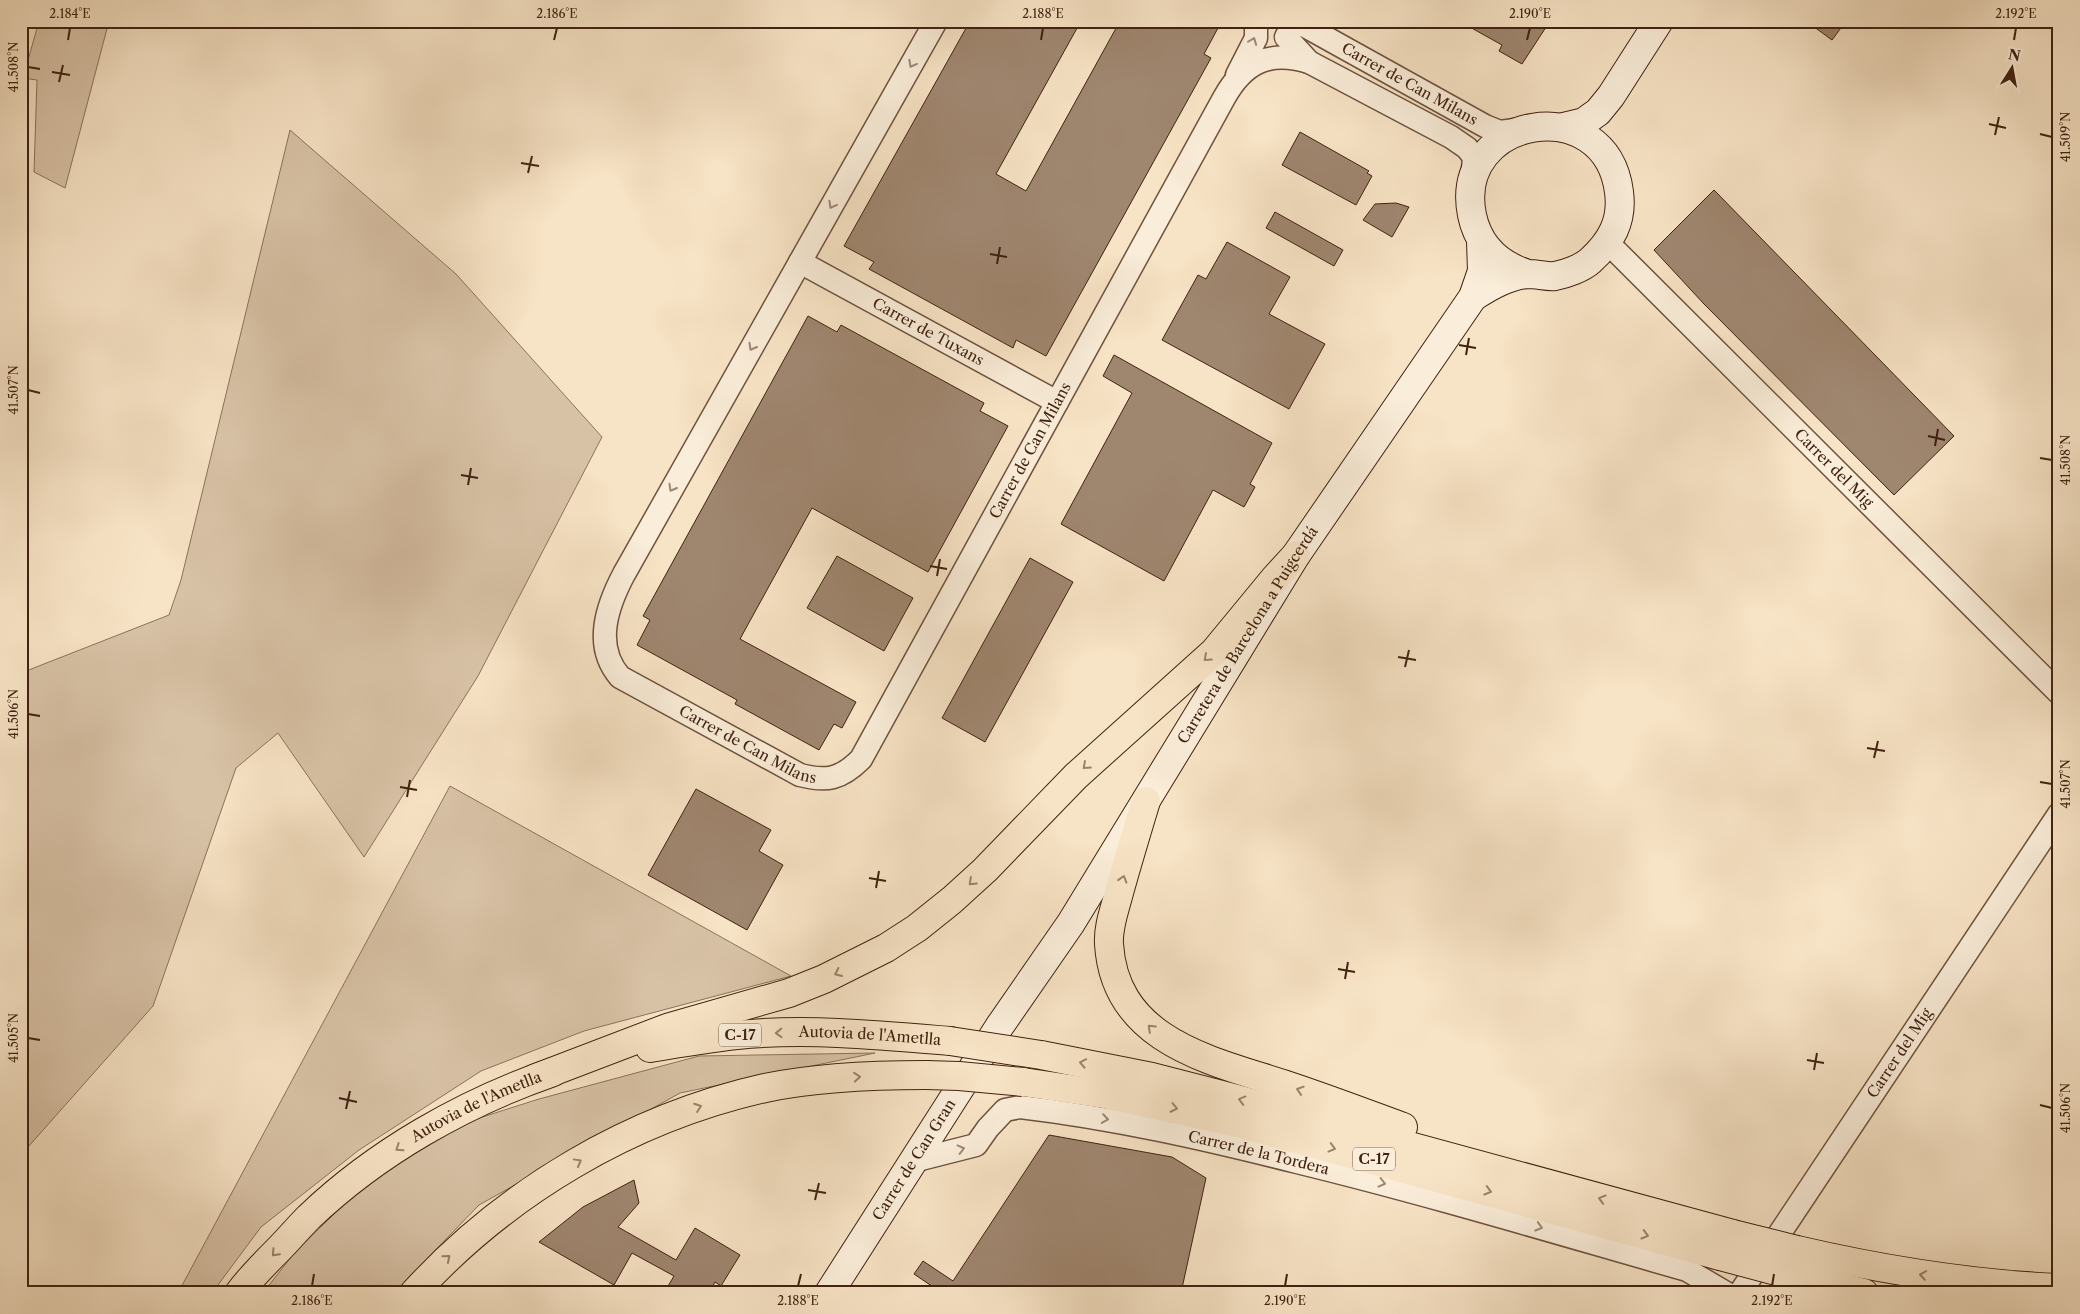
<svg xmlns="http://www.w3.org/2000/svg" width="2080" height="1314" viewBox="0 0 2080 1314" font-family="'Libre Caslon Text',serif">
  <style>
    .green { fill: #d8c2a6; stroke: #8c725c }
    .building { fill: #9f866f; stroke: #402211 }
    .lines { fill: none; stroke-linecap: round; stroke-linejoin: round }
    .street-casing { stroke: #6e523e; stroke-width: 25 }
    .secondary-casing { stroke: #402211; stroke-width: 30 }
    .highway-casing { stroke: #402211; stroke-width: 30 }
    .street { stroke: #faedd9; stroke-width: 22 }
    .secondary { stroke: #faedd9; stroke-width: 28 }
    .highway { stroke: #f7e3c5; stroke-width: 28 }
    .highway-bridge-casing { stroke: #402211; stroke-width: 30; stroke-linecap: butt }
    .highway-bridge { stroke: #f7e3c5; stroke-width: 28 }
    .oneway { stroke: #9d8875 }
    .oneway2 { stroke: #9c826b }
    .ticks { fill: none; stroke: #402211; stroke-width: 2 }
    .labels { text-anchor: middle; stroke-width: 4.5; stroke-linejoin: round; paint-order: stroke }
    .shield { fill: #faedd9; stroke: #785f4d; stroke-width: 1 }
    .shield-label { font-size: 14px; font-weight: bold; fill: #402211 }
    .street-label { font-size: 15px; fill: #402211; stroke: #faedd9 }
    .neatline { fill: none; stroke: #402211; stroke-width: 2 }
    .ticks-label { font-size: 12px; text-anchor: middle; fill: #402211 }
  </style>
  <rect width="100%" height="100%" fill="#f7e3c5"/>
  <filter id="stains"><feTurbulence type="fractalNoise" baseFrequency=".004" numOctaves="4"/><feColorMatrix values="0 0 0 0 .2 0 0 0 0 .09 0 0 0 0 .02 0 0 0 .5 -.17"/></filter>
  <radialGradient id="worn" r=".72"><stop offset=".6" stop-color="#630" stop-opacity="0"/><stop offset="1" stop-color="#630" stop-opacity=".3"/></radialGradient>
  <g class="green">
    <polygon points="39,21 109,21 65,188 34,172 37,80 23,78"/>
    <polygon points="290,130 456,274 602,437 478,676 364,857 278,733 236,768 153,1006 21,1155 21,962 24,959 21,955 21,673 169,615 181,580"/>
    <polygon points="450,786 791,976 584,1031 481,1071 359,1150 261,1227 212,1293 178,1293"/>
    <polygon points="875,1053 680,1093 479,1205 394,1293 263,1293 295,1252 410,1140 539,1099 699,1056"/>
  </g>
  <g class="building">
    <polygon points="970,21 1081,21 996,174 1026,191 1120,21 1207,21 1218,28 1204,54 1211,58 1046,356 1016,340 1013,348 869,269 874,262 844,246"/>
    <polygon points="1459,21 1550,21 1522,64 1499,51 1502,45"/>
    <polygon points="1806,21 1846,21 1832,40"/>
    <polygon points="1300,132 1369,171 1367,173 1372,176 1356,205 1282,165"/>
    <polygon points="1714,190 1954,436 1894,495 1704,304 1654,250"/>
    <polygon points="1396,203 1409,207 1392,237 1363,220 1375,204"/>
    <polygon points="1275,212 1343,250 1334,266 1266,228"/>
    <polygon points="1227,242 1290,277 1269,314 1325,344 1289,409 1162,340 1198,275 1206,279"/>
    <polygon points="808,316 837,332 841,325 984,403 980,411 1008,426 928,572 812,508 740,639 856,702 842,728 834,724 819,750 735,704 737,700 637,645 650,620 643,616"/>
    <polygon points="1114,355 1272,443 1250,484 1255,487 1244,507 1213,490 1164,581 1061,524 1132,393 1103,376"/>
    <polygon points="837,556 913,598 884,651 807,608"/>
    <polygon points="1030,558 1073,582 985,742 942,718"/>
    <polygon points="696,789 771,830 759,851 783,865 747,930 648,875"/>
    <polygon points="1049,1135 1172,1157 1206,1178 1181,1293 942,1293 914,1274 923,1261 953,1281"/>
    <polygon points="634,1180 639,1203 618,1227 676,1260 695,1228 740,1255 721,1286 715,1282 709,1293 664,1293 674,1276 632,1253 614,1285 539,1242 583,1207"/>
  </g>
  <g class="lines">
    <defs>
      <g id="street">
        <path id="s1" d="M936,21L624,574C607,606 593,646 620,677L800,775C827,782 841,779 861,759L1224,98C1244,62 1269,50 1309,62L1451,137L1467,148L1474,157L1472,181"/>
        <path id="s2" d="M1296,21L1485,126L1500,132L1522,129"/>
        <polyline points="1301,24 1291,28 1286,37 1309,62"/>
        <polyline points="1237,75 1256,38 1256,21"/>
        <path id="s3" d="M1608,243L2059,693"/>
        <path id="s4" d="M800,262L1057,402"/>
        <path id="s5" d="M913,1161L976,1145L988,1128L1005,1110L1020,1107C1114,1118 1206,1139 1297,1162C1428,1194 1557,1233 1687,1270L1726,1293"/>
        <path id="s6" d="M1740,1293L2059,814"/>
      </g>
      <g id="secondary">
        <polyline points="1563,127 1584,122 1598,112 1611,96 1659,21"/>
        <path d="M1473,297C1490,286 1509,275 1529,274C1538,274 1547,277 1555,276C1566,274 1582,268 1590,261C1611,242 1623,221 1619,192C1606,89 1452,116 1472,215C1478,245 1499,265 1528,274"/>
        <path id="s7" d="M829,1293L999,1027L1071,923L1296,555L1473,297L1482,271L1481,241"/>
      </g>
      <g id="highway">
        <path d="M1146,801C1136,834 1126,867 1117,900C1113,914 1108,929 1109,944C1115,1043 1214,1061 1289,1086C1328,1099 1365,1113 1403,1127"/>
        <path id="s8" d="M650,1048C679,1043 708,1038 737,1035C807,1028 880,1035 950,1041"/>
        <polyline points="1041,1055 1152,1077 1222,1095 1733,1234"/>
        <polyline points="536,1078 667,1028 789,993 824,979 886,948 917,928 952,900 985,870 1076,776 1214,652 1275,578 1296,555"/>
        <polyline points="1023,1082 1104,1094 1238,1123 1720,1256"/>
        <path d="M1797,1250C1883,1270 1970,1284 2059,1288"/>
        <polyline points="1784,1273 1864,1293"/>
        <path id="s9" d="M239,1293C250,1278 264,1264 277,1251C288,1240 298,1228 309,1217C377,1152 464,1103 553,1072"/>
        <path d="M414,1293C506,1192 631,1118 765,1088C817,1077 873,1075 926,1075"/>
      </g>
    </defs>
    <use href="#street" class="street-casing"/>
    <use href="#secondary" class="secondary-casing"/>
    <use href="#highway" class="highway-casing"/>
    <use href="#street" class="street"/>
    <use href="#secondary" class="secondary"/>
    <use href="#highway" class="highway"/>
    <defs>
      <g id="highway-bridge">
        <polyline points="950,1041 1041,1055"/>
        <polyline points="926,1075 959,1076 1023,1082"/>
        <polyline points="1733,1234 1797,1250"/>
        <polyline points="1720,1256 1784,1273"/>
      </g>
    </defs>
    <use href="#highway-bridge" class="highway-bridge-casing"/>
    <use href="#highway-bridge" class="highway-bridge"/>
  </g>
  <defs><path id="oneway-chevron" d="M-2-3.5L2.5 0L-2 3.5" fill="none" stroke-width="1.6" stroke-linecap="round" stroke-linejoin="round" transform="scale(1.25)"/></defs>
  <g class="oneway">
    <use href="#oneway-chevron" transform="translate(1253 41) rotate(-69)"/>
    <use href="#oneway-chevron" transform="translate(912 64) rotate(119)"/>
    <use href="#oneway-chevron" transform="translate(832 205) rotate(119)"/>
    <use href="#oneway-chevron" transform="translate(752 347) rotate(120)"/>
    <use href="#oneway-chevron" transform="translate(672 488) rotate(120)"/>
    <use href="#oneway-chevron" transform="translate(1105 1119) rotate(9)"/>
    <use href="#oneway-chevron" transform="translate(961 1149) rotate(-14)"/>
    <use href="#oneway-chevron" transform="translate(1382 1183) rotate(14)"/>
    <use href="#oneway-chevron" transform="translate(1539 1227) rotate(16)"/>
  </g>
  <g class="oneway2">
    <use href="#oneway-chevron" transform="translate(1207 658) rotate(138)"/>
    <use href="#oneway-chevron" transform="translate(1086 766) rotate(138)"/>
    <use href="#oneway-chevron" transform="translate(1123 879) rotate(-73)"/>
    <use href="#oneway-chevron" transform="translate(972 882) rotate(137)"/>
    <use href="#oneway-chevron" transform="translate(838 973) rotate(155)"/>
    <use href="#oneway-chevron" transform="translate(1151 1028) rotate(-137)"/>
    <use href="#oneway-chevron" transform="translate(779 1033) rotate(178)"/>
    <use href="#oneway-chevron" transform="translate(1083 1063) rotate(-169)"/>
    <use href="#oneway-chevron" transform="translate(857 1077) rotate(-5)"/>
    <use href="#oneway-chevron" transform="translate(1300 1090) rotate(-162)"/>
    <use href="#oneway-chevron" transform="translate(1242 1100) rotate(-165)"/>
    <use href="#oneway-chevron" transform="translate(698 1107) rotate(-20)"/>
    <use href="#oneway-chevron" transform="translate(1174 1108) rotate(12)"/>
    <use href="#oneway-chevron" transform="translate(399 1148) rotate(146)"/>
    <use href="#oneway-chevron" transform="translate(1332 1148) rotate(15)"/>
    <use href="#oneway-chevron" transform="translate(578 1162) rotate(-29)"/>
    <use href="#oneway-chevron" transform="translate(1488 1191) rotate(16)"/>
    <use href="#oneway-chevron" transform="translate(1602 1199) rotate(-164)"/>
    <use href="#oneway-chevron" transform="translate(1645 1235) rotate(16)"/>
    <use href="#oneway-chevron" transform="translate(275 1253) rotate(133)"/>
    <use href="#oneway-chevron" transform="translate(447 1258) rotate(-40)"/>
    <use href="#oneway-chevron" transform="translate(1923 1275) rotate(-171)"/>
  </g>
  <path class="ticks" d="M68,40L70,28M554,40L557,28M1041,40L1043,28M1527,40L1530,28M2014,40L2016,28M28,67L40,69M52,72L70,75M59,82L63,65M1989,124L2006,128M2040,134L2052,137M1995,135L1999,117M521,163L539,166M528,173L532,156M990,254L1007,257M997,264L1000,247M1459,345L1476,348M1466,355L1469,338M28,390L40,393M1928,436L1945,440M1935,446L1938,429M2040,458L2052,460M461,475L478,478M468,485L471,468M930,566L947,569M937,576L940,559M1398,657L1416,660M1405,667L1409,650M28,714L40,716M1867,748L1885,751M1874,758L1878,741M2040,782L2052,784M400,787L417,790M407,797L410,780M869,878L886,881M876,888L879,871M1338,969L1355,972M1345,979L1348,962M28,1038L40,1040M1807,1060L1824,1063M1814,1070L1817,1053M339,1098L357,1102M2040,1105L2052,1108M346,1109L350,1091M808,1190L826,1193M815,1200L819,1183M312,1286L314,1274M798,1286L801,1274M1285,1286L1287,1274M1772,1286L1774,1274"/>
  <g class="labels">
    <g class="shield">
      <rect x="719" y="1023.5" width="42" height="23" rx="4"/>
      <rect x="1353" y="1147.5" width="42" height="23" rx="4"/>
    </g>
    <g class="shield-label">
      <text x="740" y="1040">C-17</text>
      <text x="1374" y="1164">C-17</text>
    </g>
    <g class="street-label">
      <text dy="5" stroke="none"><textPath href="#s2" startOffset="130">Carrer de Can Milans</textPath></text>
      <text dy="5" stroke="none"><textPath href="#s4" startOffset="146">Carrer de Tuxans</textPath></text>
      <text dy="5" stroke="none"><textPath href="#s1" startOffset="1369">Carrer de Can Milans</textPath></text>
      <text dy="5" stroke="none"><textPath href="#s3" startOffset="319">Carrer del Mig</textPath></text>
      <text dy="5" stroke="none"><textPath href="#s7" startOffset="780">Carretera de Barcelona a Puigcerdá</textPath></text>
      <text dy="5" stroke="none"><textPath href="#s1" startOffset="890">Carrer de Can Milans</textPath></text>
      <text dy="5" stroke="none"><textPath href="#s8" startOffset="221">Autovia de l'Ametlla</textPath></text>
      <text dy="5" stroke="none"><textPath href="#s6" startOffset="288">Carrer del Mig</textPath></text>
      <text dy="5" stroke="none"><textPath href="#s9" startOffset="305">Autovia de l'Ametlla</textPath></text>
      <text dy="5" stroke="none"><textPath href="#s5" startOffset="369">Carrer de la Tordera</textPath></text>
      <text dy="5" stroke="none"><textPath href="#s7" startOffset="158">Carrer de Can Gran</textPath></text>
    </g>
  </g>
  <rect width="2080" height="1314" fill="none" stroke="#f7e3c5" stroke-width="55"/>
  <g transform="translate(2012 68) rotate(11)" stroke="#faedd9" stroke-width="4" paint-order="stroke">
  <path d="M0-4L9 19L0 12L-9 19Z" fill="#402211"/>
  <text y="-8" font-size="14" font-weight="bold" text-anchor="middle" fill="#402211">N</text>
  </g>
  <rect x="28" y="28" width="2024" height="1258" class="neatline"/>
  <g class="ticks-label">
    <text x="70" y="18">2.184°E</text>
    <text x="557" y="18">2.186°E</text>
    <text x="1043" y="18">2.188°E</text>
    <text x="1530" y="18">2.190°E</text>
    <text x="2016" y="18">2.192°E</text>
    <text transform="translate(14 67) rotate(-90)" y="4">41.508°N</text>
    <text transform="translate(2066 137) rotate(-90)" y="4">41.509°N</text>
    <text transform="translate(14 390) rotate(-90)" y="4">41.507°N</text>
    <text transform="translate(2066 460) rotate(-90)" y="4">41.508°N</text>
    <text transform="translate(14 714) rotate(-90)" y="4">41.506°N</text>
    <text transform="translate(2066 784) rotate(-90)" y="4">41.507°N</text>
    <text transform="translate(14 1038) rotate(-90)" y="4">41.505°N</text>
    <text transform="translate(2066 1108) rotate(-90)" y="4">41.506°N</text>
    <text x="312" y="1305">2.186°E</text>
    <text x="798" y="1305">2.188°E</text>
    <text x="1285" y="1305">2.190°E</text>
    <text x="1772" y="1305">2.192°E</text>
  </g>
  <rect width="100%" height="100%" filter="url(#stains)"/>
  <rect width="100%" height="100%" fill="url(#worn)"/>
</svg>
